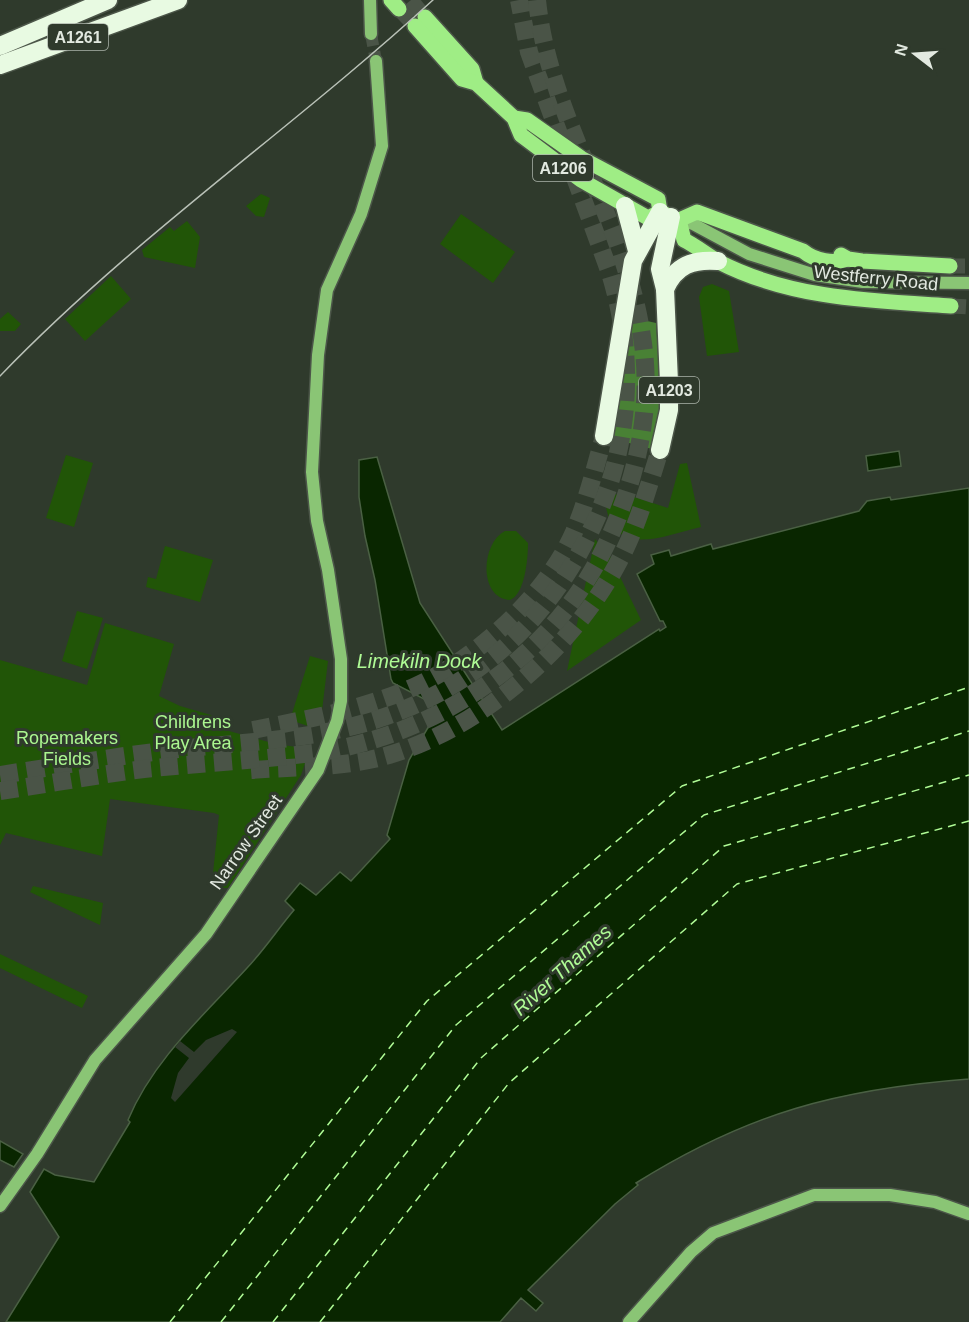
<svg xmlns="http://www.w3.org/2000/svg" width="969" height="1322" viewBox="0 0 969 1322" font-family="Helvetica,sans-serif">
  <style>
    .green { fill: #215507 }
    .forest { fill: #498135 }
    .water { fill: #092600; stroke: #4a6043; stroke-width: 1.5 }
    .pier { fill: #2f3a2c }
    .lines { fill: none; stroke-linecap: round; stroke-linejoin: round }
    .ferry { stroke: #affb95; stroke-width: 1.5; stroke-dasharray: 8 6; stroke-linecap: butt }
    .secondary-tunnel { stroke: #4a5447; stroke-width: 12; stroke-dasharray: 12 6; stroke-linecap: butt }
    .primary-tunnel { stroke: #4a5447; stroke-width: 15; stroke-dasharray: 15 8; stroke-linecap: butt }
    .highway-tunnel { stroke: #4a5447; stroke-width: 18; stroke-dasharray: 18 9; stroke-linecap: butt }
    .secondary-casing { stroke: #4c5649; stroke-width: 15 }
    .primary-casing { stroke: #4c5649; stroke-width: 18 }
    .highway-casing { stroke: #4c5649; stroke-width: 21 }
    .secondary { stroke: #8ac575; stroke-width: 12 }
    .primary { stroke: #9fed85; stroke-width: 15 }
    .highway { stroke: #e8fae2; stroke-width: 18 }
    .tram { stroke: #b9c1b7; stroke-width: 1.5 }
    .labels { text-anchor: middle; stroke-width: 6; stroke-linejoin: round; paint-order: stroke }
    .shield { fill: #2f3a2c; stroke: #acb4aa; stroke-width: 1.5 }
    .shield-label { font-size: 16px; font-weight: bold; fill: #e2e9e0 }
    .street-label { font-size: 18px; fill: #e2e9e0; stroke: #2f3a2c }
    .park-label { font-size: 18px; fill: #abf790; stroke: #2f3a2c }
    .water-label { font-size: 20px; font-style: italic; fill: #affb95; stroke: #2f3a2c }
  </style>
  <rect width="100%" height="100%" fill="#2f3a2c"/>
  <g class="green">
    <polygon points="261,194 270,198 264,217 256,216 246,206"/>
    <polygon points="461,214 515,252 493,283 440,244"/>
    <polygon points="187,221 200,237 195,268 144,257 142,250 170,227 174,231"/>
    <polygon points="111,276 131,299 85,341 65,319"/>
    <polygon points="712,284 729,291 739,352 707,356 699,297 703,287"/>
    <polygon points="8,312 21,324 15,331 0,331 0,319"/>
    <polygon points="66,455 93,463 74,527 46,518"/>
    <path d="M687,463L701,527C665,535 616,559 606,507L610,496L622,493L668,508L680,464Z"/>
    <path d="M505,531H516L528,543C528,558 525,594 510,600C479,599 480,544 505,531Z"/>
    <polygon points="595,539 611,558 641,620 567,671"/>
    <polygon points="165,546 213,560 200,602 146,587 148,577 156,579"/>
    <polygon points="77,611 103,618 87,669 62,661"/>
    <polygon points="105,623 174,644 159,696 180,706 228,720 225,729 229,731 276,744 310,749 301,775 228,888 216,888 212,883 219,815 214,813 110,799 102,856 6,833 0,845 0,660 87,685"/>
    <polygon points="310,656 328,661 321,719 310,717 308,726 290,720"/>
    <polygon points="33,886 103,903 100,925 30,892"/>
    <polygon points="0,954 88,996 82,1008 0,968"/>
  </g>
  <polygon class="forest" points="634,318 656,323 661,400 652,449 610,438"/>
  <g class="water">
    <polygon points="899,451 901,466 868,471 866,456"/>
    <path d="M377,457L420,603L502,730L659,629L660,631L666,627L663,621H660L637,574L654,564L651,555L669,550L671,556L711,544L713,549L859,511L867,501L890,497L891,500L969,488V1079C838,1089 748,1113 636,1183L638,1185L615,1204L528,1290L543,1303L536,1311L521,1298L500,1322H6L59,1237L30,1192L44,1169L55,1175L94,1182L130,1122L128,1120C153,1060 204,1015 247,968C264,950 278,929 294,910L285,901L300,883L316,895L340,872L351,881L390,839L387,835L409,760L433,719L432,703L393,683L391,679L375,580L365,536L359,497V460Z"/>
    <polygon points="0,1141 23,1154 14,1167 0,1160"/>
  </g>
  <polygon class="pier" points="232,1029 237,1032 175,1102 171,1098 178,1073 189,1058 175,1047 180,1041 194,1052 206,1040"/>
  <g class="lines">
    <g class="ferry">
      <polyline points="170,1322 427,1001 682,786 969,687"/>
      <polyline points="221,1322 456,1025 704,815 969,731"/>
      <polyline points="273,1322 481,1058 724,846 969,775"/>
      <polyline points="320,1322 509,1083 737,884 969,821"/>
    </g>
    <polyline class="secondary-tunnel" points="371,34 376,61"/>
    <g class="primary-tunnel">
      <polyline points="411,0 425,17"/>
      <polyline points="399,9 415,26"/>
      <polyline points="950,266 969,266"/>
      <polyline points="951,306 969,307"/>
    </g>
    <g class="highway-tunnel">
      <path d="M253,730C308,719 365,709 416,686C478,658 547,594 574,532C587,501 595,468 604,436"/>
      <path d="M251,770C291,767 330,768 369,760C470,739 572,651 619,561C638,526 648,487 660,450"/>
      <path d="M0,775C59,766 118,756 178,749C239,743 305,740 365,723C473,692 552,620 597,517C631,439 635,354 610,273L529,52L519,0"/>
      <path d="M0,791C48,784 96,775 144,769C202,763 262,760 320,752C445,733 561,650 611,534C638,472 653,405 642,337C625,219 549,118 537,0"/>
    </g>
    <defs>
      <g id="secondary">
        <polyline points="370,0 371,34"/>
        <polyline points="679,220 693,224 749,254 815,275 863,282 969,283"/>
        <polyline points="0,1206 37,1154 95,1060 206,934 318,770 337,721 341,701 341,659 328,570 317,521 312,472 318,355 327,290 361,214 382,146 376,61"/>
        <polyline points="629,1322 691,1252 713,1233 814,1195 890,1195 935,1202 969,1214"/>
      </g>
      <g id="primary">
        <polyline points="391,0 399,9"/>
        <polyline points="425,17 472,69 476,83"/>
        <polyline points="415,26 462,79 476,83 514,118 521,135 581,180 648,218 660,212 665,214"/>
        <polyline points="514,118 527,120 581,158 658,199 660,212"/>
        <path d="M679,220L684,240C696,246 707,255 719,262C791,299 873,301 951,306"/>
        <path d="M679,220L697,212L803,251C815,261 834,264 848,259"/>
        <polyline points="841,255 848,259 862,261 950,266"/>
      </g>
      <g id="highway">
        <polyline points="0,46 108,0"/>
        <polyline points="0,65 178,0"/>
        <polyline points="625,206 637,251"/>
        <path d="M665,289C676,265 693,259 718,261"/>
        <polyline points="604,436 633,261 660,212"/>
        <polyline points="660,450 669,410 669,382 665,289 660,269 671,217"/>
      </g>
    </defs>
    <use href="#secondary" class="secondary-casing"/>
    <use href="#primary" class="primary-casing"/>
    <use href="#highway" class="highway-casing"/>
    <use href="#secondary" class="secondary"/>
    <use href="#primary" class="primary"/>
    <use href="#highway" class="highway"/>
    <path class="tram" d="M0,376C133,238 292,129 433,0"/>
  </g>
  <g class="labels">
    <g class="shield">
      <rect x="48" y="24" width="60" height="26" rx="4.5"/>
      <rect x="533" y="155" width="60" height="26" rx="4.5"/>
      <rect x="639" y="377" width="60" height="26" rx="4.5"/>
    </g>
    <g class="shield-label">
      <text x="78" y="43">A1261</text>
      <text x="563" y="174">A1206</text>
      <text x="669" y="396">A1203</text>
    </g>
    <g class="street-label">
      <text transform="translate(876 278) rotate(6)" y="6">Westferry Road</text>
      <text transform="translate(246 842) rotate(-55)" y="6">Narrow Street</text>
    </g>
    <g class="park-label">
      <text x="193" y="728">Childrens<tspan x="193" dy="21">Play Area</tspan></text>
      <text x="67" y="744">Ropemakers<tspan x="67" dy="21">Fields</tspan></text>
    </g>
    <g class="water-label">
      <text x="419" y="668">Limekiln Dock</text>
      <text transform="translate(562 970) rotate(-42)" y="7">River Thames</text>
    </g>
  </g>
  <g transform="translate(915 54) rotate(287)" stroke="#2f3a2c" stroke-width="4.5" paint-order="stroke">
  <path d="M0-4.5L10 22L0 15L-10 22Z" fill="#e2e9e0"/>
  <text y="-9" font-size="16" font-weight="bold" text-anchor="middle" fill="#e2e9e0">N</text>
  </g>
</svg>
